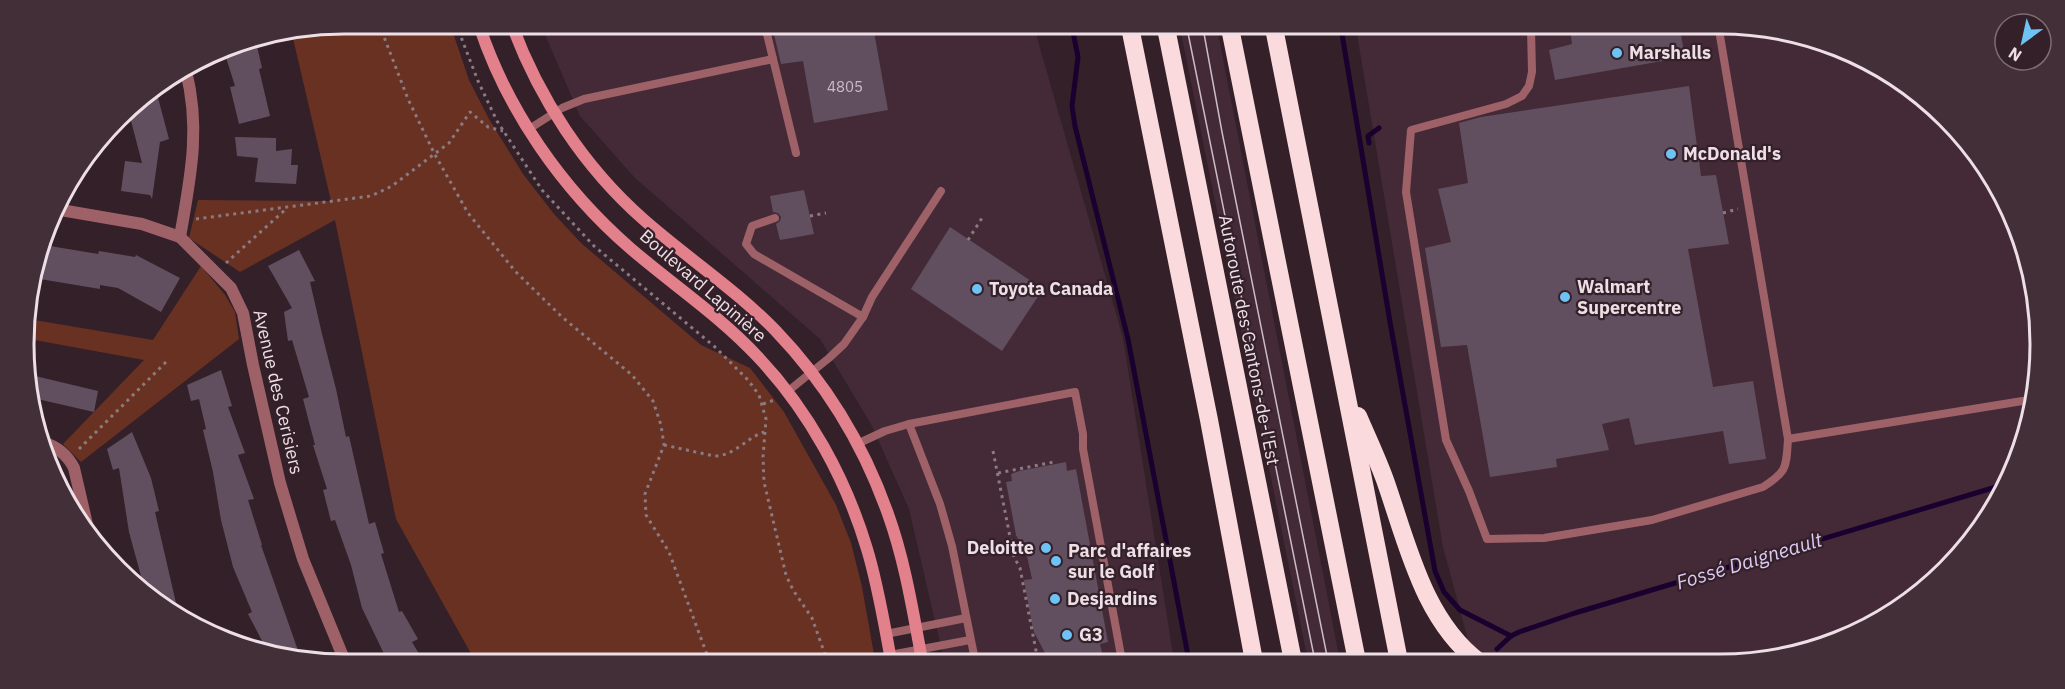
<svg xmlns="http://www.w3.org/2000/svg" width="2065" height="689" viewBox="0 0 2065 689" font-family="'IBM Plex Sans',sans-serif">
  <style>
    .built { fill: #432a36 }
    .green { fill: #693122 }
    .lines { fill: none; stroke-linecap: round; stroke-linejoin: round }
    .stream { stroke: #19002e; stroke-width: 5 }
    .building { fill: #614f60 }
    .path { stroke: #8b7a82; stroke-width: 3; stroke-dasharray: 3 4.5; stroke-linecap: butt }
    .lane { stroke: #9e6167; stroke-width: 8 }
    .street { stroke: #9e6167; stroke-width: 12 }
    .secondary { stroke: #e2808b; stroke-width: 12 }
    .highway { stroke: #fadadc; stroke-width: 18 }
    .tram { stroke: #ccbdc4; stroke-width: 1.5 }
    .poi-dot { fill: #6fc2f4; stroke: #342029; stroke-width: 2 }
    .labels { text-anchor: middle; stroke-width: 4.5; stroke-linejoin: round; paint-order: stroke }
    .number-label { font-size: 15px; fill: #cabbc4 }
    .poi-label { font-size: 18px; font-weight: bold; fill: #eddfe5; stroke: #342029; text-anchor: start }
    .street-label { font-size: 18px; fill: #eddfe5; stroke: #342029 }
    .water-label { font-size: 20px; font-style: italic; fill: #dbc9f2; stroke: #342029 }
    .rim { fill: none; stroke: #eddfe5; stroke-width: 3 }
  </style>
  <rect width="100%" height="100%" fill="#342029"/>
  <g class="built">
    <polygon points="541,25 1034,27 1123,338 1174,661 944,660 909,509 872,426 820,339 635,178 580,116"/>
    <polygon points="1180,28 1217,28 1340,661 1308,661"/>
    <polygon points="1356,28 1783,30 1899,78 1987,167 2035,282 2035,407 1998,504 1947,571 1862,632 1763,662 1474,662 1443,547"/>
  </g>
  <g class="green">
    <polygon points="345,24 450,24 469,80 489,119 523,174 554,214 581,243 701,345 750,368 784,412 836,505 851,543 862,587 875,660 474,659 396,519 335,220 240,272 189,238 198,200 331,201 292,34"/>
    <polygon points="201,266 225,295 235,312 239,339 81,462 63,444 144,360 29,339 28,319 153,340"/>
  </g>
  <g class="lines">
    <g class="stream">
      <polyline points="1072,27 1078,57 1072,106 1075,126 1128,339 1189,661"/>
      <polyline points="1341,28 1390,322 1435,571 1444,592 1460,610 1511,636"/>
      <polyline points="1369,143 1368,136 1379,128"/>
      <polyline points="1497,649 1511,636 1519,632 1575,613 2006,484"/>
    </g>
  </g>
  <g class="building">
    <polygon points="801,26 873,26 888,110 814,123 803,61 781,64 773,30"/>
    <polygon points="1570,29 1680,30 1685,57 1555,80 1549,50 1572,44"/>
    <polygon points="256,42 262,68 259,69 270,116 239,124 230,87 235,86 223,48"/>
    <polygon points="1689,86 1701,176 1716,175 1729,244 1688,249 1713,387 1753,381 1766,459 1729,464 1723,431 1635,445 1629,418 1602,424 1609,450 1556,459 1557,467 1490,477 1467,345 1441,347 1425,248 1451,242 1438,189 1468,183 1459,123 1481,117"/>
    <polygon points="157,94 169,139 160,142 152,199 150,195 121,191 125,161 142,163 130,117 133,116 131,111 137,109 136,102 142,98"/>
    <polygon points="235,137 276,138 276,151 292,149 291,165 298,165 296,184 255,182 258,158 237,156"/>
    <polygon points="804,190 814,234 780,240 776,224 780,221 781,217 778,213 773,212 770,196"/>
    <polygon points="950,227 1043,289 1002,351 911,289"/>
    <polygon points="44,245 98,254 99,251 135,257 136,255 180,278 161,312 118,288 100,285 100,289 34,278"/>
    <polygon points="299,250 315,281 310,282 322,334 336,389 346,437 349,436 369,524 375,522 384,553 381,554 399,612 402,611 418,639 412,642 422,659 386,658 362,608 351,565 335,520 331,521 323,490 327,489 313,445 315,445 303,399 309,397 292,340 288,341 284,312 292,308 268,266"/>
    <polygon points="221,370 232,406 228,407 245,453 238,455 254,499 248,500 262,545 261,545 301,659 282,659 269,654 248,614 252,612 233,567 221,520 213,472 203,430 206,429 199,399 191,401 187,385"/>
    <polygon points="31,375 98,391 94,412 33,398"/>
    <polygon points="132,432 151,478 159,511 155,512 179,616 166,611 141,586 139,576 141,576 129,532 119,468 113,470 107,449"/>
    <polygon points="1066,462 1067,471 1076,469 1108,642 1100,644 1104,661 1047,661 1045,653 1034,632 1032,624 1024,580 1032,579 1027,556 1016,535 1006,482 1012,481 1011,474 1019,471"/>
  </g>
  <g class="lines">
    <g class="path">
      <polyline points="379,24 408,99 434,153 468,213 515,271 562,317 632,375 653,401 661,425 664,445 645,494 646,515 669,552 709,660"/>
      <polyline points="456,24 478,81 497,121 542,190 594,246 715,347 748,380 759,395 766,419 763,457 764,482 786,575 793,590 812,618 827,660"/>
      <polyline points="533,33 555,25"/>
      <polyline points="1723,213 1738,209"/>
      <polyline points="810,216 826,213"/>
      <polyline points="196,219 371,196 392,186 449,143 470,112 488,127 503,131"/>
      <polyline points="968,240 982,218"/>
      <polyline points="226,263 286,209"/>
      <polyline points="763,404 777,399"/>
      <path d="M664,445L714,456C735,456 746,438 764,432"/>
      <polyline points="79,449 169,359"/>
      <polyline points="993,451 1014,557 1020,568 1038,661"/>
      <polyline points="998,473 1054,462"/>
    </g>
    <g class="lane">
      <polyline points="568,25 582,30 601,25"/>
      <polyline points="765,26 796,153"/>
      <path d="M1531,29L1532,72L1529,86L1522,96L1506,104L1411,130L1406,192L1446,440L1469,491L1487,539L1544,538L1652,520L1763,487C1788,471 1786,467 1788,439L1719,30"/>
      <polyline points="529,129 562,108 584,99 773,59"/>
      <polyline points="775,218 752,226 746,244 754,254 863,317"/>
      <polyline points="787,392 829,358 844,344 863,317 872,297 941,191"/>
      <polyline points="909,424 940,504 952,546 975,660"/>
      <polyline points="1788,439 2035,399"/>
      <polyline points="857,444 885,431 909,424 1075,392 1083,434 1083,449 1122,661"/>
      <polyline points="886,634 966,618"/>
      <polyline points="890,655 970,640"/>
    </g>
    <g class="street">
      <polyline points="55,209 142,224 180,237 231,288 243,313 253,365 280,483 303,559 344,659"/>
      <path d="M180,237C190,179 201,130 186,71"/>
      <path d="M42,442C56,446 67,454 74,468L89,533"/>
    </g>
    <g class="secondary">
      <path d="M479,25C507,110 562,189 630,248C673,285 720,316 758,357C809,411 846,479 867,549C878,585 884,623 891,660"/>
      <path d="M512,25C539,98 584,167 643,219C686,257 735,289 775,330C825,382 864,446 888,514C905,561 913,612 922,660"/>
    </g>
    <g class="highway">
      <polyline points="1130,27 1209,420 1254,661"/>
      <polyline points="1166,28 1293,661"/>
      <polyline points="1230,28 1357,661"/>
      <polyline points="1274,28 1399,661"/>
      <path d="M1358,416C1367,437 1377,458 1385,480C1407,542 1423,620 1479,662"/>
      <polyline points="1761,662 1766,661"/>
    </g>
    <g class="tram">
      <polyline points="1187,28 1315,661"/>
      <polyline points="1203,28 1222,132 1328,661"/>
    </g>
  </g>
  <g class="poi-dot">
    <circle cx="1617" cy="53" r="6"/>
    <circle cx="1671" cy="154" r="6"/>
    <circle cx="977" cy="289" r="6"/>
    <circle cx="1565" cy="297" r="6"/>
    <circle cx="1046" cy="548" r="6"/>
    <circle cx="1056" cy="561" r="6"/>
    <circle cx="1055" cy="599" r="6"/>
    <circle cx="1067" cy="635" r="6"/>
  </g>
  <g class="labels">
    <g class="number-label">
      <text x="845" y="92">4805</text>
    </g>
    <g class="poi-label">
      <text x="1629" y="59">Marshalls</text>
      <text x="1683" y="160">McDonald's</text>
      <text x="1577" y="293">Walmart<tspan x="1577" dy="21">Supercentre</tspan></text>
      <text x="989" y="295">Toyota Canada</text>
      <text x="1034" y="554" text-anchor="end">Deloitte</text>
      <text x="1068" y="557">Parc d'affaires<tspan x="1068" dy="21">sur le Golf</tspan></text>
      <text x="1067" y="605">Desjardins</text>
      <text x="1079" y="641">G3</text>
    </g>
    <g class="street-label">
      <text transform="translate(703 286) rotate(41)" y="6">Boulevard Lapinière</text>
      <text transform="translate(1249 340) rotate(79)" y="6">Autoroute des Cantons-de-l'Est</text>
      <text transform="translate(278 392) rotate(77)" y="6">Avenue des Cerisiers</text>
    </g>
    <g class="water-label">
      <text transform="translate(1749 561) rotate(-17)" y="7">Fossé Daigneault</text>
    </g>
  </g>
  <path d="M0 0H2065V689H0ZM344 34H1720A310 310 0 0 1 2030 344V344A310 310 0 0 1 1720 654H344A310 310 0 0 1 34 344V344A310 310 0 0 1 344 34Z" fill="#432f38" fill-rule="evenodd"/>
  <path class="rim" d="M344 34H1720A310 310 0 0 1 2030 344V344A310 310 0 0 1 1720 654H344A310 310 0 0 1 34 344V344A310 310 0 0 1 344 34Z"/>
  <g transform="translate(2023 42) rotate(213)"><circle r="28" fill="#342029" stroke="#7e6c74" stroke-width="1.5"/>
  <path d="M0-4.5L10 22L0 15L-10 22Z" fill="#6fc2f4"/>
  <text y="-9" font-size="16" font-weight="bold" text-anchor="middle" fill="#eddfe5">N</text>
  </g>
</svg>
